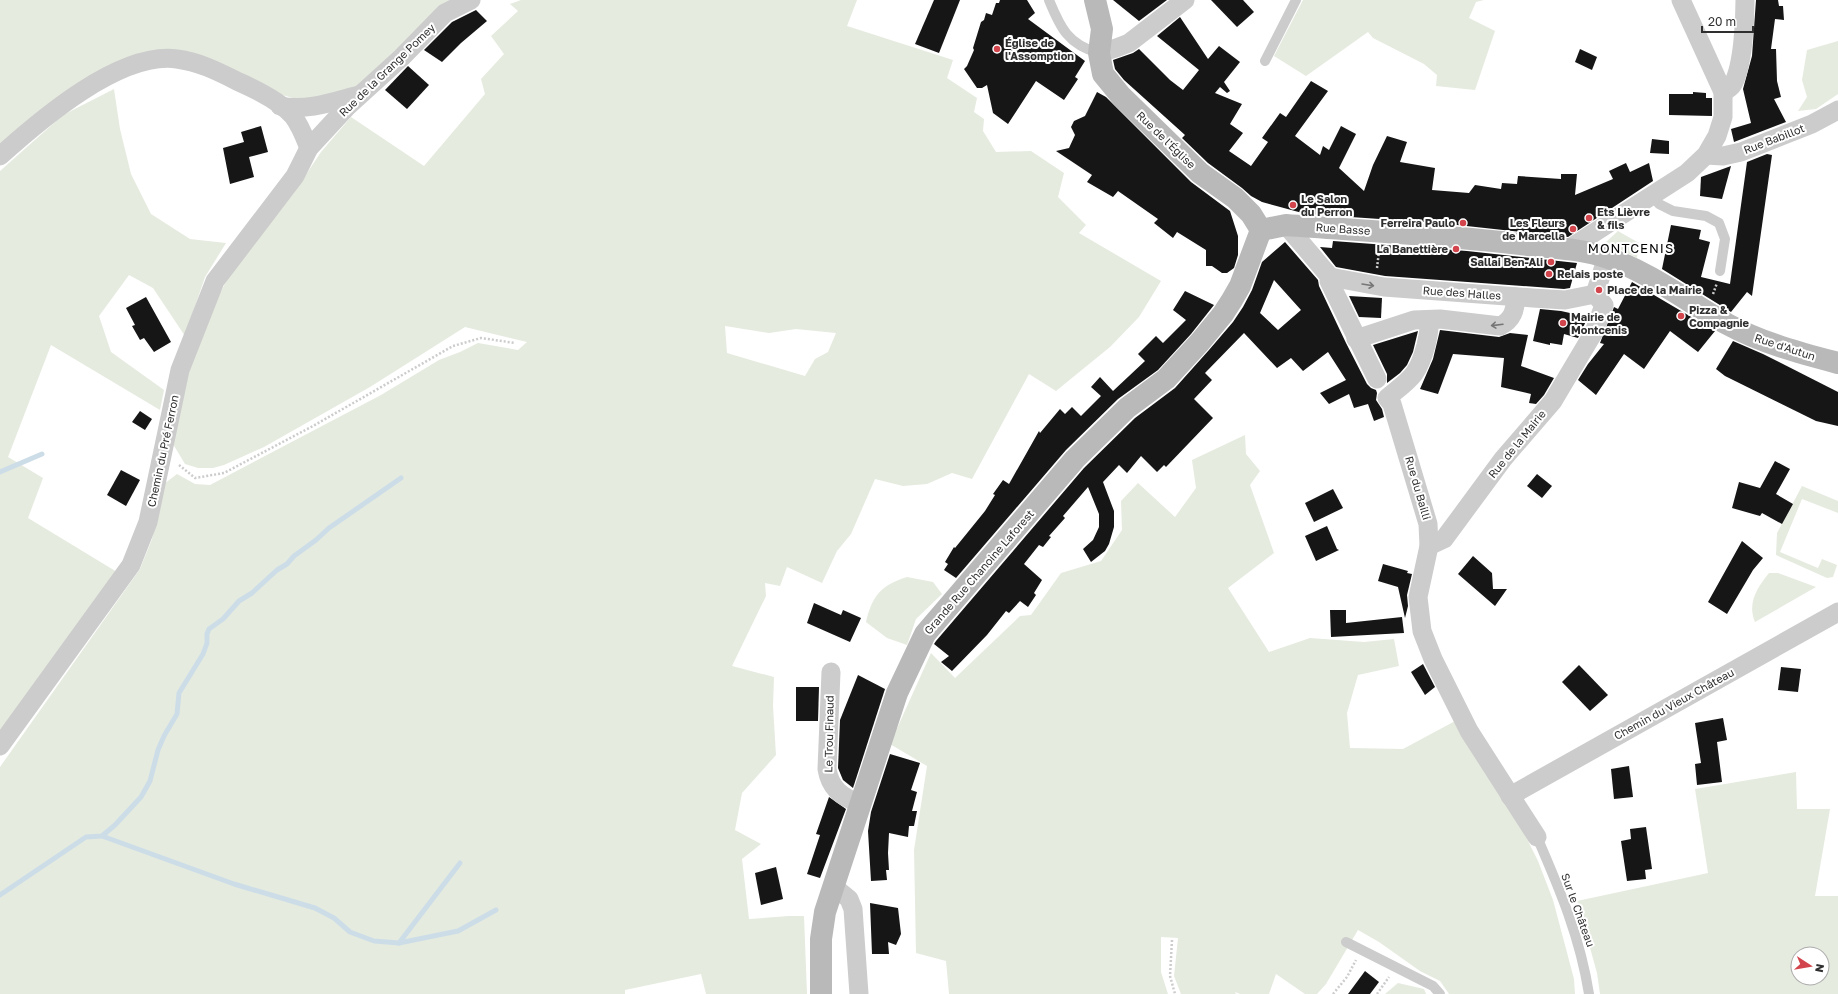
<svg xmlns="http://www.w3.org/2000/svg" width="1838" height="994" viewBox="0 0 1838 994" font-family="'Golos Text',sans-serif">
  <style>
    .green { fill: #e5ebdf; fill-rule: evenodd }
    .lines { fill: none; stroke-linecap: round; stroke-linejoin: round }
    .stream { stroke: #cddde8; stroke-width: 5 }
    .building { fill: #161616; fill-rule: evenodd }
    .path { stroke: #ccc; stroke-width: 2.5; stroke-dasharray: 2 2; stroke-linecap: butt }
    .service { stroke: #ccc; stroke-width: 10 }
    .minor { stroke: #ccc; stroke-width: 19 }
    .secondary { stroke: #b9b9b9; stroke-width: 22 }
    .oneway { stroke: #767676 }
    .poi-dot { fill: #d3454c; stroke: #fff; stroke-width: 1.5 }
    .labels { text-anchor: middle; stroke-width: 4; stroke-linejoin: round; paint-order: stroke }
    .poi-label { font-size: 11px; font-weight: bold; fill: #2f2f2f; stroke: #fff; text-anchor: start }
    .street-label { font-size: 11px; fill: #2f2f2f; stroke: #fff }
    .quarter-label { font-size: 13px; letter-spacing: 1px; fill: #000; stroke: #fff }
  </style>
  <rect width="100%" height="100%" fill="#fff"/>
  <g class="green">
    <polygon points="0,0 452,0 373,79 345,94 320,98 293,98 143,57 0,149"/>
    <path d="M521,0H857L847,26L953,60L947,78L977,98L974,112L984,119L983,131L996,152L1031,151L1064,173L1058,197L1086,225L1079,233L1161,281L1139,317L1110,347L1056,391L1029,374L972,479L952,473L927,484L903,486L875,479L851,534L837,551L822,583L787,567L780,586L765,583L766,596L732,666L774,677L773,706L776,755L742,793L735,830L761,844L742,859L749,919L789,916H804L807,994H706L701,974L625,990V994H0V767L140,569L152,539L164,484L177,474L195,484L210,485L381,395L439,360L460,352L478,343L518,350L527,342L465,327L370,387L264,447L224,465L213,468H198L185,464L173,444L189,371L218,297L230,274L293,194L321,152L351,117L424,166L485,94L481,79L504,54L491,36L518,11L510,4ZM725,326L769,333L796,329L836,333L828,352L815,359L805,376L727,353Z"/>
    <polygon points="1303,0 1484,0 1476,2 1469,18 1495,31 1475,90 1436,86 1437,75 1424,64 1373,38 1368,32 1306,76 1274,56"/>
    <polygon points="1838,41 1838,94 1816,109 1798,111 1807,97 1802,80 1807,50"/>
    <polygon points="114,89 120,129 131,174 151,214 190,239 226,243 205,277 185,336 153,288 129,275 99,316 111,352 164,390 160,410 51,345 8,457 43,478 28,518 117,572 0,733 0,171 63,115"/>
    <polygon points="1618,231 1639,243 1637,258 1606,242"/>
    <polygon points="1245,435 1246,454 1260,471 1250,485 1274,553 1228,588 1269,652 1310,638 1364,642 1394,639 1399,666 1358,675 1347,713 1350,748 1403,749 1457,720 1521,827 1538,861 1553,900 1574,979 1575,994 1449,994 1440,981 1420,971 1379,942 1358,930 1326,984 1317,994 1305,994 1276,974 1269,994 1240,994 1235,992 1236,994 1181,994 1174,976 1178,938 1161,937 1161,972 1168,994 949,994 946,961 916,953 914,850 927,766 890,744 931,653 955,678 1020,616 1031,615 1061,573 1101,561 1122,530 1121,501 1138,483 1175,517 1196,488 1192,460"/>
    <polygon points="1802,486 1838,501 1838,513 1802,499 1780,552 1818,568 1822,559 1837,565 1833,577 1827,578 1776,555 1777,533"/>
    <path d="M1769,573H1778L1816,587L1755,622C1747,603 1757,588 1769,573Z"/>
    <path d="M907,577L933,582L942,594L916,619L907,645L887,638L866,622C872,596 881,585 907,577Z"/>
    <path d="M1796,772L1797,809H1830L1815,896H1838V994H1600L1597,973L1577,901L1708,873L1695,789ZM1798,954H1822V978H1798Z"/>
    <polygon points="1398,983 1424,989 1426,994 1385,994"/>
  </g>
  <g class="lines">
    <g class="stream">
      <polyline points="0,472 42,454"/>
      <polyline points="102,836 234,884 315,908 334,918 350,932 374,941 399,943 458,931 496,910"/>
      <polyline points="0,895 86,837 102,836 115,825 141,797 150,781 158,750 164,736 177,714 179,693 203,654 207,643 207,634 209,629 223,619 239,601 252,593 277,570 287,564 294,556 316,540 329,528 401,478"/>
      <polyline points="399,943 460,863"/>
    </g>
  </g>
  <g class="building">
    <polygon points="934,0 960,0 939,53 915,44"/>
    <polygon points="1000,0 1027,0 1035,13 1028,19 1085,61 1075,77 1078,79 1064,100 1036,81 1008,124 993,113 987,85 982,88 977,88 964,69 967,66 974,50 973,48 981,22 984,20 986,13 992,15 996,3 999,3"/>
    <polygon points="1113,0 1167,0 1139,21"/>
    <polygon points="1211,0 1243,0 1254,12 1237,27"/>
    <polygon points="1756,0 1778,0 1779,6 1783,6 1784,20 1775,19 1771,49 1776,49 1777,81 1781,97 1774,99 1786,122 1734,142 1731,129 1751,123 1743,89 1752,56"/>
    <polygon points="476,10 487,21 461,43 442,62 424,50 452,22"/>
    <polygon points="1180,17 1208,59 1219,46 1240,62 1224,82 1230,91 1227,93 1220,87 1215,93 1242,104 1230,124 1243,133 1229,151 1251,166 1268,142 1262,138 1280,113 1286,117 1311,81 1328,91 1295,136 1320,155 1323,146 1329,150 1341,126 1356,134 1339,168 1364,191 1373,165 1387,136 1407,142 1400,162 1435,168 1432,190 1469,193 1475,185 1501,189 1502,183 1517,184 1518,176 1561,179 1561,174 1577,174 1575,195 1613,179 1609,171 1626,163 1630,172 1649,163 1653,181 1568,237 1439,223 1306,214 1262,202 1251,196 1242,188 1208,163 1182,138 1185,135 1124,80 1115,69 1113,60 1133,53 1139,49 1170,80 1183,90 1199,70 1157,36"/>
    <polygon points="1580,49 1597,57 1592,70 1575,62"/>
    <polygon points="408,66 429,85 407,109 385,90"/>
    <polygon points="1097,92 1106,97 1191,182 1230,211 1238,236 1238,255 1234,268 1227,273 1222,273 1212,266 1206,266 1206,250 1177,232 1173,238 1154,223 1158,219 1118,191 1113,197 1087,182 1092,175 1056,151 1069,148 1075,135 1071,127 1074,121 1085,116"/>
    <polygon points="1693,92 1706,93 1706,98 1712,98 1712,116 1669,115 1669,94 1693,94"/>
    <polygon points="261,126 268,152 249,157 254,177 230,184 223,148 244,142 241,132"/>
    <polygon points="1652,139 1669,141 1669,154 1650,153"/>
    <polygon points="1767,154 1772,155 1752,296 1747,292 1731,312 1662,269 1671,225 1701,230 1699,239 1710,242 1701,277 1730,284 1747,162"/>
    <polygon points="1731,166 1722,199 1700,196 1701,177"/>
    <polygon points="1333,241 1467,251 1577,263 1570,288 1564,289 1385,276 1336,267 1320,247 1332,248"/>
    <path d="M1285,242L1318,280L1319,286L1346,343L1367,384L1371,388L1376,390L1377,393L1376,400L1382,409L1384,417L1374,421L1368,404L1354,408L1349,394L1329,404L1320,393L1346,380L1328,352L1303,371L1291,358L1277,368L1244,333L1205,373L1212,380L1194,399L1213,418L1166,467L1164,465L1157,472L1141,456L1127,473L1119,465L1103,482L1114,511V527L1109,544L1105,551L1091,562L1083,549L1093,540L1099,527V514L1088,487L1063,516L1065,518L1049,536L1051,537L1043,547L1039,545L1024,564L1042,580L1034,593L1036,595L1028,607L1020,601L1009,613L1006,611L987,635L952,671L941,662L949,656L934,644L936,641L1084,468L1135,418L1175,388L1209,350L1233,322L1243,307L1252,290L1262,262ZM1274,280L1301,310L1278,330L1260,313Z"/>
    <polygon points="1632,282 1715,331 1698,352 1670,331 1644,369 1624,354 1596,395 1578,380 1588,364 1604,344 1600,343 1614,307 1618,309"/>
    <polygon points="1185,291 1214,305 1191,334 1158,370 1118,399 1066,450 956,578 944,570 948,564 945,562 954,547 955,548 985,511 995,495 993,494 1003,480 1009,484 1039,431 1040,433 1060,409 1065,414 1072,407 1081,416 1101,396 1091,387 1100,377 1113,391 1145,361 1138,354 1156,336 1163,343 1186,320 1173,310"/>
    <polygon points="1349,296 1382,298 1381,318 1359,317"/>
    <polygon points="146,297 171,342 154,352 144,338 140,340 132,326 135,325 126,308"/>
    <polygon points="1540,309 1561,311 1588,317 1578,338 1564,334 1562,345 1550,343 1550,345 1533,341"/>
    <polygon points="1440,330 1499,337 1510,333 1528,335 1521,366 1554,378 1544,395 1536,404 1529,403 1531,394 1501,387 1504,358 1453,354 1438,394 1420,389 1433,359"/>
    <polygon points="1418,331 1413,352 1407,365 1400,373 1387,383 1387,374 1373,345"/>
    <polygon points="1733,341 1763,354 1838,392 1838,426 1816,421 1725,376 1716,369"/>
    <polygon points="140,411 152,419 145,430 132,422"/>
    <polygon points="1775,461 1790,469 1776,494 1793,504 1782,524 1762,513 1760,516 1732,508 1739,482 1760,488"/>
    <polygon points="121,470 140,480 126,506 107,495"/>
    <polygon points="1537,474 1552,486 1542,498 1527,486"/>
    <polygon points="1333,489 1343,508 1314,522 1305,503"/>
    <polygon points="1327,526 1337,549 1339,550 1316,561 1305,536"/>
    <polygon points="1742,541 1763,558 1753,570 1727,614 1708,602"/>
    <polygon points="1473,556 1492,573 1493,589 1507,589 1495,606 1458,574"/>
    <polygon points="1383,564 1408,571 1407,573 1412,574 1407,595 1408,606 1405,618 1398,587 1378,581"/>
    <polygon points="814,603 841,615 843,610 861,618 850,642 807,623"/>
    <polygon points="1330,610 1346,610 1346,623 1402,617 1404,633 1331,637"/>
    <polygon points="1423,664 1435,687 1425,695 1411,672"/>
    <polygon points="1579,665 1608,695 1590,711 1562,682"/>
    <polygon points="1781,667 1801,669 1798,692 1778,690"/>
    <polygon points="858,675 885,689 853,788 843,780 838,768 840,720"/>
    <polygon points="796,687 819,687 818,721 796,721"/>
    <polygon points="1723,718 1727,740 1717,742 1722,782 1697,785 1695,764 1701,763 1695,723"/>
    <polygon points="890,754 920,763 911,790 917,792 912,811 917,811 914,826 909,826 908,837 889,833 888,853 889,870 886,870 887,880 871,881 868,831 871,812"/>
    <polygon points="1629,766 1633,797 1614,799 1611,769"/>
    <polygon points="829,797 846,809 820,878 807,874 820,835 816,834"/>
    <polygon points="1646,827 1652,869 1645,870 1646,879 1627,881 1621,841 1631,839 1630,829"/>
    <polygon points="776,867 783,899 761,905 755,873"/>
    <polygon points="870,903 898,908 901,934 896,945 888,942 889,954 872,954"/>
    <polygon points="1365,971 1379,982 1370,994 1348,994"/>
  </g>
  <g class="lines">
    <g class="path">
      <polyline points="1377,268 1379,251"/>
      <polyline points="1713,294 1717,283"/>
      <polyline points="179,465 195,478 224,473 313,426 453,346 481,338 515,343"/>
      <polyline points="1172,940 1170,976 1175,994"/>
      <polyline points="1333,994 1347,977 1356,960"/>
      <polyline points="1377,994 1389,977"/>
    </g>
    <g class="service">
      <path d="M1049,0C1060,27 1068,45 1099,53"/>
      <polyline points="1265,61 1296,0"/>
      <polyline points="1653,196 1659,204 1673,211 1706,216 1719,223 1725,239 1720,271"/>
      <path d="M1537,837C1560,890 1580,937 1589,994"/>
      <polyline points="1346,942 1433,986 1440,994"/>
    </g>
    <g class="minor">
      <polyline points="1099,53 1116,48 1129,43 1185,0"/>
      <path d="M1723,92C1727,90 1731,88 1733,84C1743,65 1745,22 1745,0"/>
      <path d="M280,106C308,111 332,102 359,95"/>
      <polyline points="1706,155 1723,156 1741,152 1812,124 1838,110"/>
      <path d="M0,156C40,120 120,51 177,59C200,62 219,72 239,82C257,90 280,101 293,116C300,125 305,138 309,148"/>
      <polyline points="1286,225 1330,277 1329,281 1377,379"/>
      <polyline points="1567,250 1687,173 1706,155 1717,136 1723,117 1723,92 1681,0"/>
      <polyline points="1330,277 1384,287 1533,298 1565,300 1595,294"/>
      <path d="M1429,321C1430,329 1428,336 1426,345C1418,376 1410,379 1387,398L1392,404L1428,524L1429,546L1418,597L1422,631L1433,659L1469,731L1537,837"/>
      <path d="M1356,339L1414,320L1440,319L1500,326C1513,320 1515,310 1516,297"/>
      <polyline points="1429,546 1444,539 1503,459 1553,401 1594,332 1604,305 1595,294 1607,257"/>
      <path d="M831,672L827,769C830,788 842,798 860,803"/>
      <polyline points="0,746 131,565 148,522 180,370 215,281 295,176 309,148 347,107 402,57 445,13 471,0"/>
      <polyline points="1510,796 1838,612"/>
      <polyline points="833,886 849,899 853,909 859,994"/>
    </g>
    <g class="secondary">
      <path d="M1095,0L1102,29L1099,53L1103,74L1121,96L1200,173L1235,198L1251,214L1261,230L1286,225C1367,231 1448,235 1528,245C1554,248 1583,249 1608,258C1651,273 1688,302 1727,324C1762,343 1800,353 1838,363"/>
      <polyline points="821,994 821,939 825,912 897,693 925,634 1075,459 1127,408 1166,379 1200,342 1223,314 1232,300 1240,286 1261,230"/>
    </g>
  </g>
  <defs><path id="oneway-shaft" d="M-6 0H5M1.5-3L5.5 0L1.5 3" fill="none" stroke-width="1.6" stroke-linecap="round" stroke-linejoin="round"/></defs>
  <g class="oneway">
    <use href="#oneway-shaft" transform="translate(1368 285) rotate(9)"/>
    <use href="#oneway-shaft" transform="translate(1497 325) rotate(173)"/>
  </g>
  <g class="poi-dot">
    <circle cx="997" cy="49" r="4"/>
    <circle cx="1293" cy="205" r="4"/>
    <circle cx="1589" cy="218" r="4"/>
    <circle cx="1463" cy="223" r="4"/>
    <circle cx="1573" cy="229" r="4"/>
    <circle cx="1456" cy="249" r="4"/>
    <circle cx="1551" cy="262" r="4"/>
    <circle cx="1549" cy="274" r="4"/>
    <circle cx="1599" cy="290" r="4"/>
    <circle cx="1681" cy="316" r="4"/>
    <circle cx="1563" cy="323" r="4"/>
  </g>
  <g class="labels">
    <g class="poi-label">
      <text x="1005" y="47">Église de<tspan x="1005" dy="13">l'Assomption</tspan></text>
      <text x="1301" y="203">Le Salon<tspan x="1301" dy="13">du Perron</tspan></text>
      <text x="1597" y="216">Ets Lièvre<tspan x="1597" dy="13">&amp; fils</tspan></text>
      <text x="1455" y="227" text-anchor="end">Ferreira Paulo</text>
      <text x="1565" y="227" text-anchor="end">Les Fleurs<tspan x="1565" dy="13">de Marcella</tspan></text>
      <text x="1448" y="253" text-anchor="end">La Banettière</text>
      <text x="1543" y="266" text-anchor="end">Sallai Ben-Ali</text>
      <text x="1557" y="278">Relais poste</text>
      <text x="1607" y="294">Place de la Mairie</text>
      <text x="1689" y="314">Pizza &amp;<tspan x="1689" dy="13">Compagnie</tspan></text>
      <text x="1571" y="321">Mairie de<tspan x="1571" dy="13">Montcenis</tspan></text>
    </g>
    <g class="street-label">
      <text transform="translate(387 70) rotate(-44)" y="4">Rue de la Grange Pomey</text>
      <text transform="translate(1774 139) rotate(-21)" y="4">Rue Babillot</text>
      <text transform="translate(1166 140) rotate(44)" y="4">Rue de l'Église</text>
      <text transform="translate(1343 229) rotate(4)" y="4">Rue Basse</text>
      <text transform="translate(1462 293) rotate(4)" y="4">Rue des Halles</text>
      <text transform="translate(1785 347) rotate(18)" y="4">Rue d'Autun</text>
      <text transform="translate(1517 444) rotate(-51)" y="4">Rue de la Mairie</text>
      <text transform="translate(163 451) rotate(-78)" y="4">Chemin du Pré Ferron</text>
      <text transform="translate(1418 488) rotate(74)" y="4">Rue du Bailli</text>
      <text transform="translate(979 572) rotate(-49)" y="4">Grande Rue Chanoine Laforest</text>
      <text transform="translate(1674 704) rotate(-29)" y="4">Chemin du Vieux Château</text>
      <text transform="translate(829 734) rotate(-89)" y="4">Le Trou Finaud</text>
      <text transform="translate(1578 910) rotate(70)" y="4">Sur le Château</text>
    </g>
    <g class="quarter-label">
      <text x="1631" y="253">MONTCENIS</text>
    </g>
  </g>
  <g transform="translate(1810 966) rotate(102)"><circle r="19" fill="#ffffff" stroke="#acacac"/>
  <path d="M0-3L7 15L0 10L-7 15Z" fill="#d3454c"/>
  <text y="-6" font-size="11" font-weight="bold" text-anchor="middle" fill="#2f2f2f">N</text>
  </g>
  <path d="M1702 26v6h51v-6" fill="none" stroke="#2f2f2f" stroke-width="2"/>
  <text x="1708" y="26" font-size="12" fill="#2f2f2f" stroke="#ffffff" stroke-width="3" paint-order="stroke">20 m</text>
</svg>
